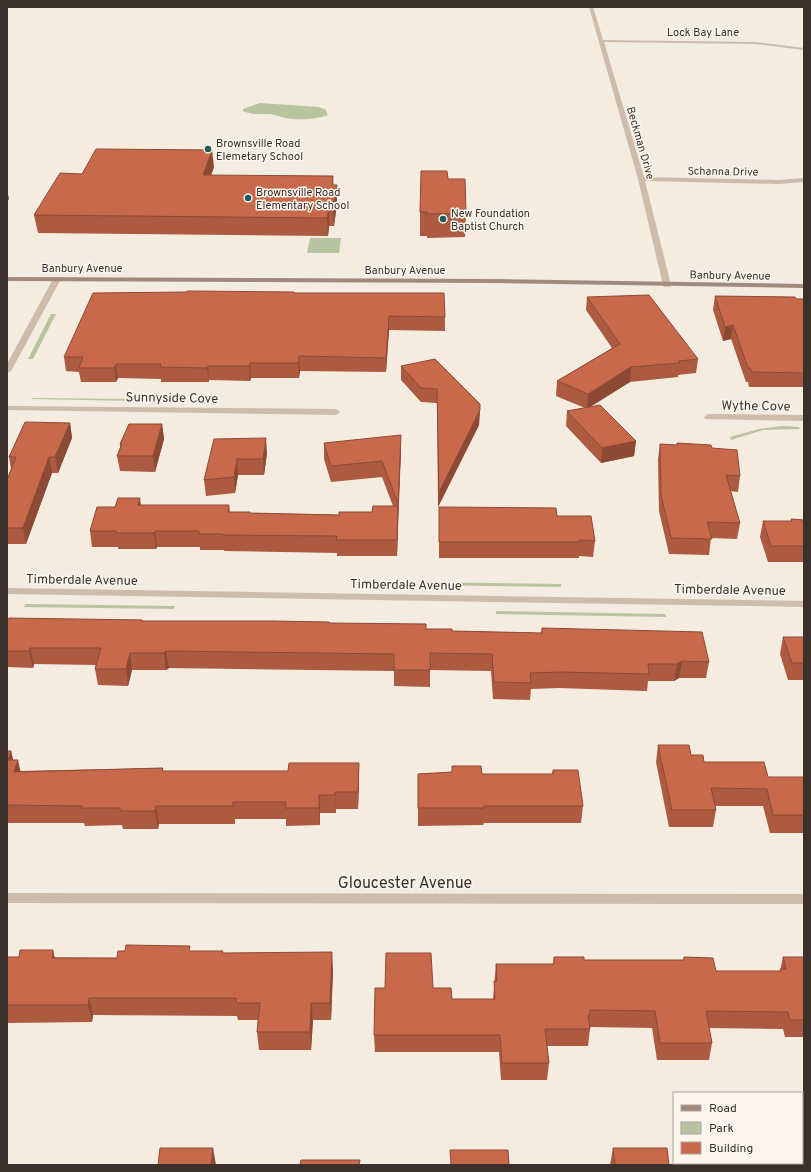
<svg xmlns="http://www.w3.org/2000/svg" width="811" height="1172" viewBox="0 0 811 1172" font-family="Overpass,sans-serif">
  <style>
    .green { fill: #b8c4a0 }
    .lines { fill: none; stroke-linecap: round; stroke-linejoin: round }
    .street { fill: #cdbbac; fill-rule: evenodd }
    .secondary { fill: #a18a7d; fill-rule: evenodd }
    .wall { fill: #ac5a40 }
    .shaded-wall { fill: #8c4a34 }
    .building { fill: #c8694b; stroke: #8c4a34 }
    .poi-dot { fill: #1f5a5e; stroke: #fbf5ee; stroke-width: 1.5 }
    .labels { text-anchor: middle; stroke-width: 3; stroke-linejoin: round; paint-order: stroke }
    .far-street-label { font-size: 11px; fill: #3b302b; stroke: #fbf5ee }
    .far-poi-label { font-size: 11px; fill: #3b302b; stroke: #fbf5ee; text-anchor: start }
    .street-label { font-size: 13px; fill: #3b302b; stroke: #fbf5ee }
    .near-street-label { font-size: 16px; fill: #3b302b; stroke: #fbf5ee }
  </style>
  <rect width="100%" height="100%" fill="#f4ebe1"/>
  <g class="green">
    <path d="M260,103L318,107L325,109L328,115C316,120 299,120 285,118C280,117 276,115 270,114C261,114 252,115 243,111V109Z"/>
    <polygon points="310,238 341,238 339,253 307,253"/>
    <polygon points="51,314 56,314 33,359 28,359"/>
    <polygon points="32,398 135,399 134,401 31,399"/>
    <polygon points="782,426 799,427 800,429 763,430 731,440 730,437 759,429"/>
    <polygon points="423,582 561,584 561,587 424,585"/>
    <polygon points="25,604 175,606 174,609 24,607"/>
    <polygon points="496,611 665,614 666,617 496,614"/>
  </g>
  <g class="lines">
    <g class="street">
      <polygon points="589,7 593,7 603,40 755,42 804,48 804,50 755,44 604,42 644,177 779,180 804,178 804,182 779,184 645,181 671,285 670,287 664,287 663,285 638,179"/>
      <polygon points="54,277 57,277 61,279 11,371 7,373 7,364"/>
      <polygon points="7,406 336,409 340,412 336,415 7,410"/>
      <polygon points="708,414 804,415 804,421 705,419 704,417"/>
      <polygon points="7,588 804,601 804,607 7,594"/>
      <polygon points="7,893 804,894 804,904 7,903"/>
    </g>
    <polygon class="secondary" points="7,277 493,279 804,284 804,288 493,283 7,281"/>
  </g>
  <g class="wall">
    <polygon points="214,167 211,175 334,185 337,203 334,226 329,226 328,236 38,233 34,215"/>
    <polygon points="448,179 466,213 465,237 427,238 427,236 420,236 420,212"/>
    <polygon points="294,293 445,317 445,331 389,330 386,372 300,371 299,378 251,378 250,381 209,380 209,382 161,382 161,379 118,378 116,382 81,382 79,372 66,371 64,357"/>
    <polygon points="715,296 804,299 804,387 749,387 748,382 746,382 731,339 723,341 713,310"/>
    <polygon points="587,297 698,359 696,373 678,375 678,377 630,382 591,406 636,441 634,456 601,463 566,426 567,411 585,408 556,396 557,381 612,348 586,310"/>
    <polygon points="401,366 480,404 479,425 438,507 437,403 421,402 401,380"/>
    <polygon points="70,423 72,438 58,473 52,473 26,544 7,544 7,480 11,469 9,457"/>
    <polygon points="162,424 164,439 155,472 120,471 117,456 120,448 120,444"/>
    <polygon points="214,439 267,453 264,475 238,475 235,493 206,496 204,480"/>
    <polygon points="324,443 401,450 397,556 337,556 337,553 224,551 224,550 200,550 200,547 157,547 156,549 118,549 118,547 92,547 90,531 115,507 141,505 229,505 230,512 250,513 339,515 372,512 393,506 382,477 331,482 324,459"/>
    <polygon points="660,444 712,448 740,476 738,492 730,491 740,523 737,539 711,538 709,555 669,554 659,511 658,459"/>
    <polygon points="439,507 557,516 595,541 593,557 579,556 579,558 439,558"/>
    <polygon points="791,519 804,520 804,562 768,562 760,537 763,521 791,521"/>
    <polygon points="7,621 143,621 329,623 426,629 452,631 541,633 542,628 709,662 706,678 679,678 674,681 648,681 647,691 559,688 531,689 530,700 493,699 491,671 430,670 430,687 394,686 394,671 169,668 166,670 132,670 128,686 98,685 95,669 96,665 34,664 33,668 7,667"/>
    <polygon points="783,637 804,637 804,680 788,680 780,654"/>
    <polygon points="658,745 691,755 704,762 768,777 804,777 804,833 770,833 763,806 715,806 716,810 713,827 669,827 656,762"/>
    <polygon points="7,751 11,751 13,760 20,771 163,768 163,771 359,780 358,809 336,809 336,813 320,813 320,825 286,826 286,819 235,819 235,824 159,824 158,829 123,829 122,825 85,826 84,823 7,823"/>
    <polygon points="452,766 482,774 552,774 553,770 583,806 581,823 484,823 483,825 418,826 418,774 452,772"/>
    <polygon points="191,951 223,951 223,953 333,970 331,1020 313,1020 311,1050 259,1050 257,1032 258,1020 238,1020 237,1016 93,1015 92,1022 7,1023 7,957 117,958"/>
    <polygon points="554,957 584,960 683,960 684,957 716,971 780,971 783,957 804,957 804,1037 785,1037 783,1029 709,1028 712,1043 709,1060 657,1060 652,1028 590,1027 590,1029 588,1046 547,1046 549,1063 547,1080 501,1080 499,1052 375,1052 374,1035 433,988 452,999 493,999 496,964 553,964"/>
    <polygon points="613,1148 669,1165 610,1165"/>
  </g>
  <g class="shaded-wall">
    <polygon points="212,150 214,167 205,192 203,175"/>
    <polygon points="333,176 334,194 332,185"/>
    <polygon points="337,185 337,203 334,226 333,208"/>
    <polygon points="7,189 9,199 7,202"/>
    <polygon points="329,208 329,226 328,236 327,218"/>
    <polygon points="389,316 389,330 386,372 386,358"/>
    <polygon points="733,325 731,339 723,341 725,327"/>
    <polygon points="299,356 300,371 299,378 298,363"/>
    <polygon points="250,363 251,378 250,381 249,366"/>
    <polygon points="116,364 118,378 116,382 114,368"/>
    <polygon points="208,366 209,380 209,382 207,368"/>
    <polygon points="631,367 630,382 587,409 588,394"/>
    <polygon points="480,410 479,425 438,507 439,492"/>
    <polygon points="70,423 72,438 58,473 55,457"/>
    <polygon points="162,424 164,439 155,472 153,456"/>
    <polygon points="401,435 401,450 398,519 398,503"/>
    <polygon points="266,438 267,453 264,475 263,459"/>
    <polygon points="636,441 634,456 601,463 602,448"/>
    <polygon points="49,457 52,473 26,544 23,528"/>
    <polygon points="237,459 238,475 235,493 234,477"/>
    <polygon points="140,498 142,514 138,505"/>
    <polygon points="398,506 398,522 397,556 397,540"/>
    <polygon points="155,531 157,547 156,549 154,533"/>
    <polygon points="30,648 34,664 33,668 29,651"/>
    <polygon points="166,651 169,668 166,670 164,653"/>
    <polygon points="130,653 132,670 128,686 126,669"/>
    <polygon points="682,661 679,678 674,681 677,664"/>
    <polygon points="11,751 15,768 8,760"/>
    <polygon points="18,760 22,778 14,772"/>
    <polygon points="359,763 359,780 358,809 358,792"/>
    <polygon points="335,792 336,809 336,813 335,795"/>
    <polygon points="319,795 320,813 320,825 319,808"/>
    <polygon points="156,806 159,824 158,829 155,811"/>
    <polygon points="53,950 57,967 52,958"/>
    <polygon points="332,952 333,970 331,1020 330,1003"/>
    <polygon points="89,998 93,1015 92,1022 88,1005"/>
    <polygon points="311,1003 313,1020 311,1050 310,1032"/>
    <polygon points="213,1148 216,1165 211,1165"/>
  </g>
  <g class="building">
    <polygon points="96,149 212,150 203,175 333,176 332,185 337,185 333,208 329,208 327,218 34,215 60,173 82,174"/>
    <polygon points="421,171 447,171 448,179 465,179 466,213 427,214 427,212 420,212"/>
    <polygon points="187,291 294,292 294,293 444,293 445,317 389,316 386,358 299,356 298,363 250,363 249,366 208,366 207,368 160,367 161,364 116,364 114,368 79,368 83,357 64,357 93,293 187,292"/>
    <polygon points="649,295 698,359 679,361 680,363 631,367 588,394 557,381 620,344 587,297"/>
    <polygon points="715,296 795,297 796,299 804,299 804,373 752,372 750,368 748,368 733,325 725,327"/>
    <polygon points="435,359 480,404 480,410 439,492 437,389 421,388 401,366"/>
    <polygon points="600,405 636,441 602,448 567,411"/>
    <polygon points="25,422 70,423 55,457 49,457 23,528 7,528 7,480 16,457 9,457"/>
    <polygon points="129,424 162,424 153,456 117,456 122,444 120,444"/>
    <polygon points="401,435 398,503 382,461 331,466 324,443"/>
    <polygon points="266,438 263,459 237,459 234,477 204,480 214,439"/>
    <polygon points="677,443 711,445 712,448 737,450 740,476 726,475 740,523 707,522 712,539 671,538 661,495 660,444 677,445"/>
    <polygon points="118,498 140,498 138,505 229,505 228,512 250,512 249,513 339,515 339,512 372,512 373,506 398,506 397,540 336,540 337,536 222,535 223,534 199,534 199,531 155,531 154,533 116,533 116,531 90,531 97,507 115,507"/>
    <polygon points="439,507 556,508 557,516 591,516 595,541 580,540 580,542 439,542"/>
    <polygon points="791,519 804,520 804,546 771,546 763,521 792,521"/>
    <polygon points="9,618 142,620 142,621 273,621 329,622 329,623 426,624 426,629 452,629 452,631 542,633 542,628 702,632 709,662 682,661 677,664 648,664 649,674 560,672 530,673 531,683 494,682 492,654 430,653 430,670 394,670 394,654 166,651 164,653 130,653 126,669 95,669 101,648 30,648 29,651 7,651 7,621"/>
    <polygon points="783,637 804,637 804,663 792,663"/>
    <polygon points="658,745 689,745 691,755 703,755 704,762 764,762 768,777 804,777 804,815 773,815 767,789 711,788 716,810 672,810"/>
    <polygon points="7,751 11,751 8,760 18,760 14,772 163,768 162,771 288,771 289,763 359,763 358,792 335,792 335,795 319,795 319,808 285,808 286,802 233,802 233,806 156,806 155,811 120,811 120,808 81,808 82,806 7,805"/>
    <polygon points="452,766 481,766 482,774 553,774 553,770 578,770 583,806 484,806 484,808 418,808 418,774 452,772"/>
    <polygon points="126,945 190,946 189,951 223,951 222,953 332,952 330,1003 311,1003 310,1032 257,1032 260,1003 236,1003 236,998 89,998 88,1005 7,1005 7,957 19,957 20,950 53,950 52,958 117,958 118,951 125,951"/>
    <polygon points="386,953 431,953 433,988 451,988 452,999 495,999 494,981 497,981 496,964 554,964 554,957 584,957 584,960 684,960 684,957 713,958 716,971 781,971 780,969 786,969 783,957 804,957 804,1020 790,1020 788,1012 706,1011 712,1043 660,1043 655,1011 590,1010 590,1015 588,1015 590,1029 545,1029 549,1063 502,1063 500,1035 374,1035 375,988 385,988"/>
    <polygon points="160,1148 213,1148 211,1165 158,1165"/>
    <polygon points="613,1148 667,1148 669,1165 615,1165"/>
    <polygon points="450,1150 508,1150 509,1165 451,1165"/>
    <polygon points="301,1160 360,1160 359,1165 300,1165"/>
  </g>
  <g class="poi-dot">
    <circle cx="208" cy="149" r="4"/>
    <circle cx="248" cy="198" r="4"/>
    <circle cx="443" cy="219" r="4"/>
  </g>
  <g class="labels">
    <g class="far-street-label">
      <text x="703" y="36">Lock Bay Lane</text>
      <text transform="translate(641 143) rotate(74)" y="4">Beckman Drive</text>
      <text transform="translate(723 171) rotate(1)" y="4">Schanna Drive</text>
      <text x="82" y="272">Banbury Avenue</text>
      <text x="405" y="274">Banbury Avenue</text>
      <text transform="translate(730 275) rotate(1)" y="4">Banbury Avenue</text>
    </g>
    <g class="far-poi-label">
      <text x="216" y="147">Brownsville Road<tspan x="216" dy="13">Elemetary School</tspan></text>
      <text x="256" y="196">Brownsville Road<tspan x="256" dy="13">Elementary School</tspan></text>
      <text x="451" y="217">New Foundation<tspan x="451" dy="13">Baptist Church</tspan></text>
    </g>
    <g class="street-label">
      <text transform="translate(172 397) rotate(1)" y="5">Sunnyside Cove</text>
      <text transform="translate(756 405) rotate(1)" y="5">Wythe Cove</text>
      <text transform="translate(82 579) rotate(1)" y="5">Timberdale Avenue</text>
      <text transform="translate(406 584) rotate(1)" y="5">Timberdale Avenue</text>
      <text transform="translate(730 589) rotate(1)" y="5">Timberdale Avenue</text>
    </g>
    <g class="near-street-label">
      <text x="405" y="888">Gloucester Avenue</text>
    </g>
  </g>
  <rect width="811" height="1172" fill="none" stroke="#3b302b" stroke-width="16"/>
  <rect x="673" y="1092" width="130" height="72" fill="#fbf5ee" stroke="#aea6a0"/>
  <rect x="681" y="1105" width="20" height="6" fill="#a18a7d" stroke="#aea6a0"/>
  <text x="709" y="1112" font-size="12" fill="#3b302b">Road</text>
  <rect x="681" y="1122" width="20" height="12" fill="#b8c4a0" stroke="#aea6a0"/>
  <text x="709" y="1132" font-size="12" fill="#3b302b">Park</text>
  <rect x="681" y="1142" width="20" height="12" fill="#c8694b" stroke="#aea6a0"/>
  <text x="709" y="1152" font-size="12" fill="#3b302b">Building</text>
</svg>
